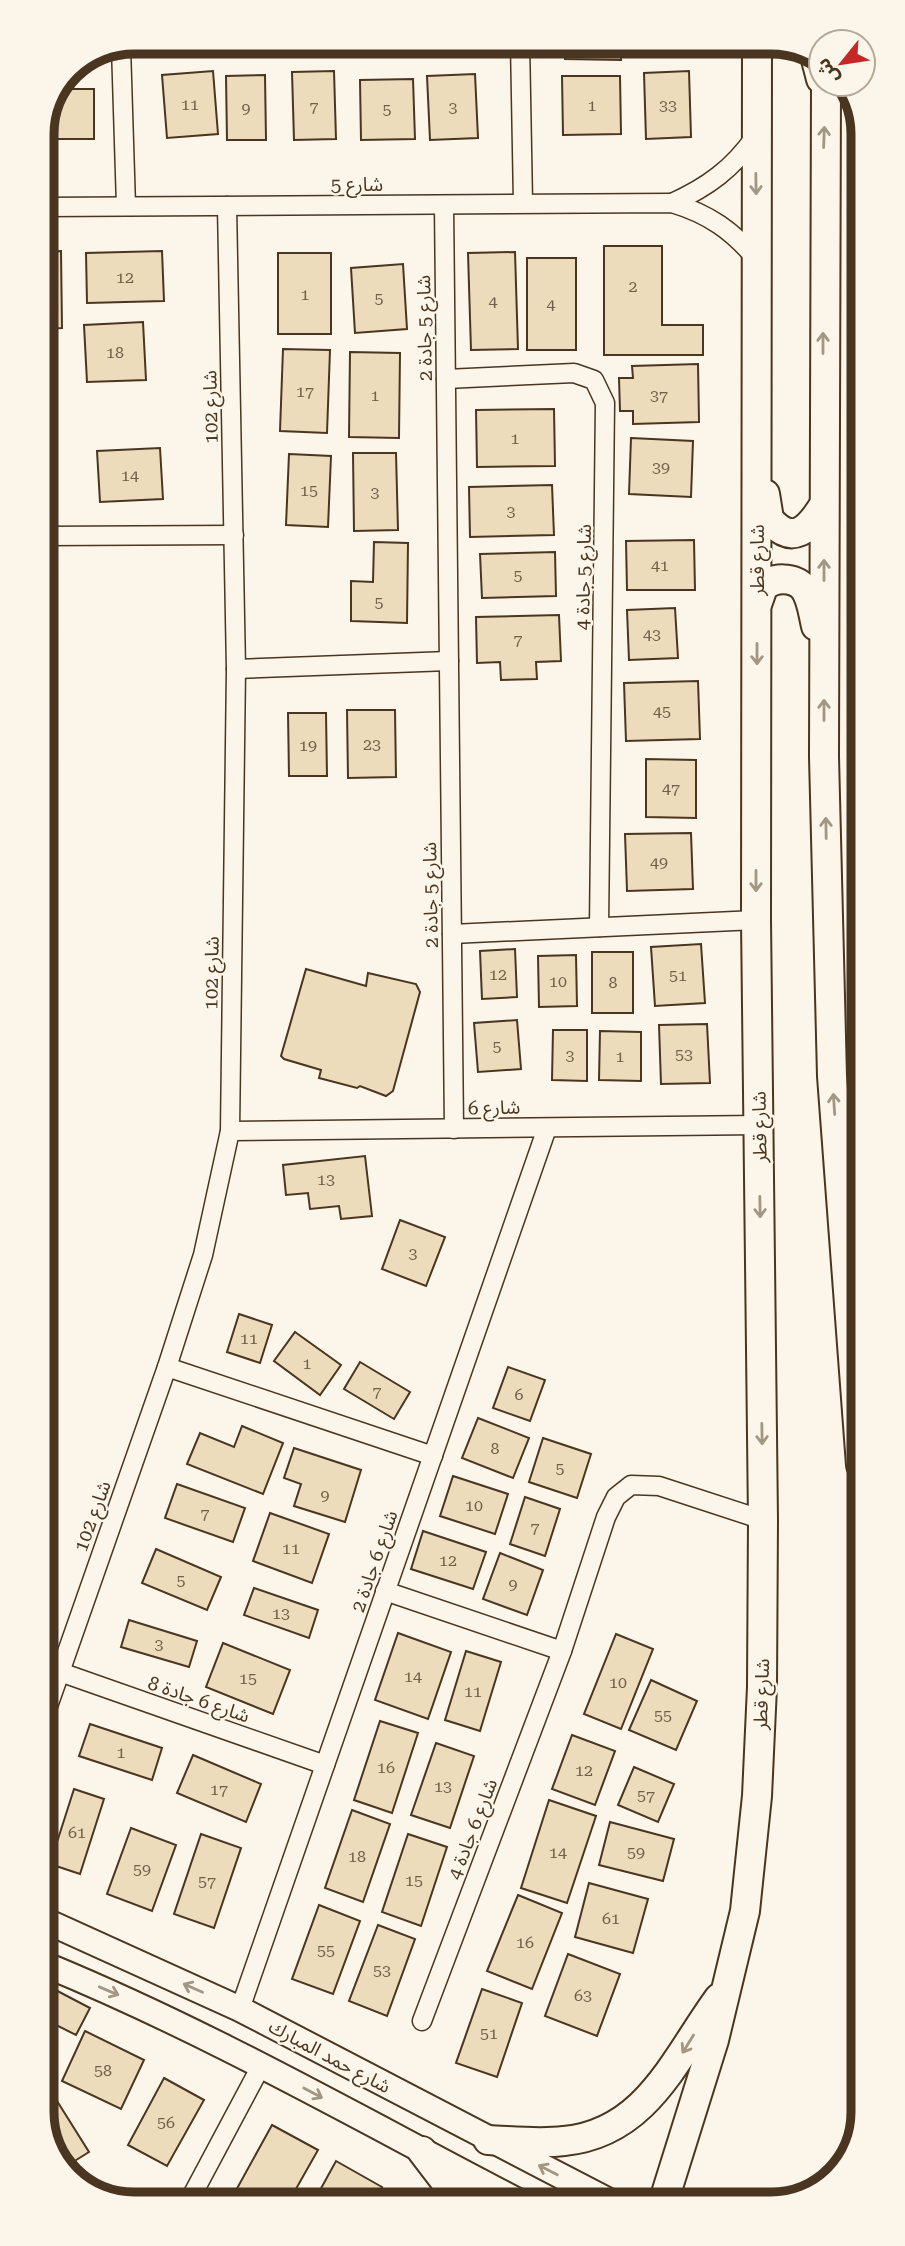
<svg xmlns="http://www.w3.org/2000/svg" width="905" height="2246" viewBox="0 0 905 2246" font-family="'Roboto Serif','Noto Sans Arabic',serif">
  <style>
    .building { fill: #ecdcbc; stroke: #4a3520; stroke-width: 2 }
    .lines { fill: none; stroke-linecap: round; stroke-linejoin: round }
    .minor-casing { stroke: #4a3520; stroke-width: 21 }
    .secondary-casing { stroke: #4a3520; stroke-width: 28 }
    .primary-casing { stroke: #4a3520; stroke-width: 32 }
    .minor { stroke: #fbf6e9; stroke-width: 18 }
    .secondary { stroke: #fbf6e9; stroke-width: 24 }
    .primary { stroke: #fbf6e9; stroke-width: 28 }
    .oneway { stroke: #a29684 }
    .labels { text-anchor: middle; stroke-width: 5; stroke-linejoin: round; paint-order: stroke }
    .number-label { font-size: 16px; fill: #725f47 }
    .street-label { font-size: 19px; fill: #4a3520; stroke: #fbf6e9 }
    .rim { fill: none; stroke: #4a3520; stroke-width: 9 }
  </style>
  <rect width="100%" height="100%" fill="#fbf6e9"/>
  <g class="building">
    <polygon points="159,42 216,42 216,53 158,51"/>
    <polygon points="362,42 413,42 413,46 363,48"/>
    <polygon points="434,42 479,42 478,57 434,55"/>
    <polygon points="565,42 622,42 621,60 565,59"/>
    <rect x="634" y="42" width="55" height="12"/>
    <polygon points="213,71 218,134 167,138 162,75"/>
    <polygon points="334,71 336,139 294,140 292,72"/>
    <polygon points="689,71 691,137 646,139 644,73"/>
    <polygon points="475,74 478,138 430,140 427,76"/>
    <polygon points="265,75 266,140 227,140 226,76"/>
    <polygon points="562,76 620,76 621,134 563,135"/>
    <polygon points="413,79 415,139 361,140 360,80"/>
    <polygon points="60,89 94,89 94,139 42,139 42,128"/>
    <polygon points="604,246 662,246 662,325 703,325 703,355 604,355"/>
    <polygon points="61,251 62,328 43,329 42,252"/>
    <polygon points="162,251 164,301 87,303 86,253"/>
    <polygon points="515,252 518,349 471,350 468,253"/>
    <rect x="278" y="253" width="53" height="81"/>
    <rect x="527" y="258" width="49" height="92"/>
    <polygon points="403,264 407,329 355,333 351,268"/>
    <polygon points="143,322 146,380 87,382 84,325"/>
    <polygon points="283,349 330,350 327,433 280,431"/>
    <polygon points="350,352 400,353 399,438 349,437"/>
    <polygon points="698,364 699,422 633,424 633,411 620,411 619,378 633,378 632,366"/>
    <polygon points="554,409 555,466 477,467 476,410"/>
    <polygon points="631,438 693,441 691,497 629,494"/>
    <polygon points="160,448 163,499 100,502 97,451"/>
    <polygon points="353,453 396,453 398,530 354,531"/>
    <polygon points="289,454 331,456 328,527 286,525"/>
    <polygon points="552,485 554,535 470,537 469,487"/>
    <polygon points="694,540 695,590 627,590 626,541"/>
    <polygon points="374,542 408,543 407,623 351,621 351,581 373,582"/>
    <polygon points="555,552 556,596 482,598 480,554"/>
    <polygon points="675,608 678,658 629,660 627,610"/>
    <polygon points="559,615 561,661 536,662 537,679 501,680 500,662 477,663 476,617"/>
    <polygon points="698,681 700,739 626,741 624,683"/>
    <polygon points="347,710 395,710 396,777 348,778"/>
    <polygon points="288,713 326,713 327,776 289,776"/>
    <polygon points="646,759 696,760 696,818 646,817"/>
    <polygon points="691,833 693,889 627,891 625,834"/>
    <polygon points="701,944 705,1003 655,1006 651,947"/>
    <polygon points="515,949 517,997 482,999 480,951"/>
    <rect x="592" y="952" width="41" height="61"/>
    <polygon points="576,955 577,1006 539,1007 538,956"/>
    <polygon points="306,969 366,986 368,973 416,984 420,992 393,1091 386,1096 360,1086 357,1088 319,1078 321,1070 284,1059 281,1056"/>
    <polygon points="517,1020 521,1069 478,1072 474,1023"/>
    <polygon points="707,1024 710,1083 661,1084 659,1025"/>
    <polygon points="553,1030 587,1030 587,1081 552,1080"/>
    <polygon points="600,1031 641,1032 641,1081 599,1080"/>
    <polygon points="365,1156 372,1216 341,1219 339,1206 310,1209 308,1193 286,1195 283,1165"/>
    <polygon points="400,1220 445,1237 426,1286 382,1269"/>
    <polygon points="239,1314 272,1325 260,1363 227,1352"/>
    <polygon points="295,1332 341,1365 320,1395 274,1361"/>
    <polygon points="360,1362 410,1392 394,1419 344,1389"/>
    <polygon points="508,1367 545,1380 530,1421 493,1408"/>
    <polygon points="478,1418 529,1438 513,1478 462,1458"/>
    <polygon points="242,1426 283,1443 263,1494 187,1464 200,1433 234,1447"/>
    <polygon points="543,1438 591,1454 577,1498 529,1482"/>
    <polygon points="294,1448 361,1470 345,1522 294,1506 301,1484 284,1478"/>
    <polygon points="453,1476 508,1494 495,1534 440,1516"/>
    <polygon points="177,1484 245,1508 233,1542 165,1518"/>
    <polygon points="525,1497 560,1509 545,1556 510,1544"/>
    <polygon points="270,1513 329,1534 312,1583 253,1561"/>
    <polygon points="423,1531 486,1552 473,1589 411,1569"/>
    <polygon points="156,1549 221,1577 207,1610 142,1583"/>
    <polygon points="500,1553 543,1570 527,1615 483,1599"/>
    <polygon points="254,1588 318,1610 309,1638 244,1615"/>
    <polygon points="129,1620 197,1641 189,1667 121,1647"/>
    <polygon points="398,1633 451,1652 428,1719 375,1700"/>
    <polygon points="616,1634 653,1649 621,1729 584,1714"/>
    <polygon points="223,1643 290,1670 273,1714 206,1687"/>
    <polygon points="466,1651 501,1662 480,1731 445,1720"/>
    <polygon points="651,1680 697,1701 676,1750 629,1730"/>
    <polygon points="380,1721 418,1733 392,1813 354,1800"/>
    <polygon points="90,1724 162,1748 152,1780 79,1756"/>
    <polygon points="572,1735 615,1751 595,1805 552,1789"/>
    <polygon points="436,1743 474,1756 450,1828 411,1815"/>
    <polygon points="193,1755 261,1784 246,1822 177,1793"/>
    <polygon points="634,1767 674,1784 658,1822 618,1805"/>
    <polygon points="74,1789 104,1799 80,1874 50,1864"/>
    <polygon points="549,1800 596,1816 567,1903 521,1888"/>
    <polygon points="352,1810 390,1824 363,1902 325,1888"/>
    <polygon points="610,1822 674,1839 663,1881 599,1865"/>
    <polygon points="131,1828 176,1845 152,1911 107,1894"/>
    <polygon points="201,1834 241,1848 214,1928 174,1914"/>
    <polygon points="408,1834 447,1847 421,1926 382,1912"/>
    <polygon points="589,1883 648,1899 633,1953 575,1937"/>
    <polygon points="518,1895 562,1913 532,1989 487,1971"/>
    <polygon points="319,1905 360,1921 333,1994 292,1979"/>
    <polygon points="378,1925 415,1939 387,2016 349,2001"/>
    <polygon points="568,1954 620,1974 597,2036 545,2016"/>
    <polygon points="46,1985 90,2008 76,2035 46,2020"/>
    <polygon points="482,1989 522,2003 497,2077 456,2063"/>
    <polygon points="85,2031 144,2060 121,2109 62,2081"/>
    <polygon points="164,2078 204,2100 167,2166 128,2145"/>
    <polygon points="47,2085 89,2152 65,2167 47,2141"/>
    <polygon points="272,2125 318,2150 288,2203 229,2203"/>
    <polygon points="336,2161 382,2187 373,2202 313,2203"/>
  </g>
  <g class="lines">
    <defs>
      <g id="minor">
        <polyline points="520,42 523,203"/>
        <polyline points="121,47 126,206"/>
        <path d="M672,203C708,187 733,168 755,137"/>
        <polyline points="444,205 454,1129"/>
        <path d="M42,207L672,203C709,214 733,231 757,260"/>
        <polyline points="446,379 574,373 594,380 605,403 599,927"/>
        <polyline points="43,536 234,535"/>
        <polyline points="236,669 449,661"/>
        <polyline points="452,934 756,920"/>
        <polyline points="230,1131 759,1125"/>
        <polyline points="167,1367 433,1456"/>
        <polyline points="385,1591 562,1651"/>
        <polyline points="60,1672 325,1765"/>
        <polyline points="46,1712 167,1367 203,1255 230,1131 236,669 227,206"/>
        <polyline points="240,2009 547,1128"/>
        <polyline points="422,2021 562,1651 606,1517 616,1497 631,1485 659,1486 763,1520"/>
        <polyline points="188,2203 261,2066"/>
      </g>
      <g id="secondary">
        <polyline points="46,1921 240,2009 609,2201"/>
        <path d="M46,1965C209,2032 362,2120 518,2201"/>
      </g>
      <g id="primary">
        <polyline points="815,56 821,79"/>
        <polyline points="826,84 824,757 832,1076 861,1465"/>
        <path d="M765,494L769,519C793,547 809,529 824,505"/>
        <path d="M757,604C759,600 761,592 763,588C773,576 794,577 804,588C812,599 813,614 816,626"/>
        <path d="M488,2140C513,2141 539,2144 564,2141C647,2133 675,2058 719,1998"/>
        <polyline points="422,2151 461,2202"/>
        <polyline points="664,2200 714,2040 745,1911 757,1796 762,1687 763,1520 756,920 757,42"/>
      </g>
    </defs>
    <use href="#minor" class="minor-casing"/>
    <use href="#secondary" class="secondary-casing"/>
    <use href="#primary" class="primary-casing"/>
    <use href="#minor" class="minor"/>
    <use href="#secondary" class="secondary"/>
    <use href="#primary" class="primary"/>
  </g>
  <defs><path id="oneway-shaft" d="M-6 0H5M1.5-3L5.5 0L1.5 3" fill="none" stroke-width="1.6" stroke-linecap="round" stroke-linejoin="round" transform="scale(1.75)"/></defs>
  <g class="oneway">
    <use href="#oneway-shaft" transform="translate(824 137) rotate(-88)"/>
    <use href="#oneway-shaft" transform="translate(756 184) rotate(89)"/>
    <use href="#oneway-shaft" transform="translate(823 343) rotate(-90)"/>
    <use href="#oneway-shaft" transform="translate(824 570) rotate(-90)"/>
    <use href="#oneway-shaft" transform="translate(757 654) rotate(90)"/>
    <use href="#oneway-shaft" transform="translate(824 710) rotate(-90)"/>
    <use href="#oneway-shaft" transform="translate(826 828) rotate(-91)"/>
    <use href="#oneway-shaft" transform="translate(756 881) rotate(90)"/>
    <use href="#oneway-shaft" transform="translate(834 1104) rotate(-94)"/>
    <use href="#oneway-shaft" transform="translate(760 1207) rotate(89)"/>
    <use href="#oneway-shaft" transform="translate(762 1434) rotate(89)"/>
    <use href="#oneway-shaft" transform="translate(193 1988) rotate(-156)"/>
    <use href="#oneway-shaft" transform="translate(109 1991) rotate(23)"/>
    <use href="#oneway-shaft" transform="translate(688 2044) rotate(122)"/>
    <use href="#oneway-shaft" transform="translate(313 2093) rotate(28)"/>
    <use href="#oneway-shaft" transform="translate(548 2170) rotate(-153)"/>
  </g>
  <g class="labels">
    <g class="number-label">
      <text x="190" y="110">11</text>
      <text x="592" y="111">1</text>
      <text x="668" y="111">33</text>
      <text x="314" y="112">7</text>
      <text x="453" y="113">3</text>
      <text x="246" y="114">9</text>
      <text x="387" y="115">5</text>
      <text x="125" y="283">12</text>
      <text x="633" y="292">2</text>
      <text x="305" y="300">1</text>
      <text x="379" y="304">5</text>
      <text x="493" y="307">4</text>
      <text x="551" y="310">4</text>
      <text x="115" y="358">18</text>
      <text x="305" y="397">17</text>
      <text x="375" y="401">1</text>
      <text x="659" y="401">37</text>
      <text x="515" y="444">1</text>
      <text x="661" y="473">39</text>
      <text x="130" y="481">14</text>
      <text x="309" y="496">15</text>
      <text x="375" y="498">3</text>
      <text x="511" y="517">3</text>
      <text x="660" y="571">41</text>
      <text x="518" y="581">5</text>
      <text x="379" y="608">5</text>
      <text x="652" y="640">43</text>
      <text x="518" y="645">7</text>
      <text x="662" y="717">45</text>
      <text x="372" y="750">23</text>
      <text x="308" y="751">19</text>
      <text x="671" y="794">47</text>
      <text x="659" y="868">49</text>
      <text x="498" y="980">12</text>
      <text x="678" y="981">51</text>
      <text x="558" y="987">10</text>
      <text x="613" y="988">8</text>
      <text x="497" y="1052">5</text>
      <text x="684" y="1060">53</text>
      <text x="570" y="1061">3</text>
      <text x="620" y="1062">1</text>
      <text x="326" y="1185">13</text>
      <text x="413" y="1259">3</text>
      <text x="249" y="1344">11</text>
      <text x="307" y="1369">1</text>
      <text x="377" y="1397">7</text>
      <text x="519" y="1400">6</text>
      <text x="495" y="1454">8</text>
      <text x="560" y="1474">5</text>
      <text x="325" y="1501">9</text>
      <text x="474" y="1511">10</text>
      <text x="205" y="1519">7</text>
      <text x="535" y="1533">7</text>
      <text x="291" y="1554">11</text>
      <text x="448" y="1566">12</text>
      <text x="181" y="1586">5</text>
      <text x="513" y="1590">9</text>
      <text x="281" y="1619">13</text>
      <text x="159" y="1650">3</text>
      <text x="413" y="1682">14</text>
      <text x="248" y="1684">15</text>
      <text x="618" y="1688">10</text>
      <text x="473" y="1697">11</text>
      <text x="663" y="1721">55</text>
      <text x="121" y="1758">1</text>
      <text x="386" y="1773">16</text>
      <text x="584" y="1776">12</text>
      <text x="443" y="1792">13</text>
      <text x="219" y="1795">17</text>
      <text x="646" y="1801">57</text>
      <text x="77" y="1838">61</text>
      <text x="558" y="1858">14</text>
      <text x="636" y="1858">59</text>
      <text x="357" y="1862">18</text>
      <text x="142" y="1875">59</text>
      <text x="414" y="1886">15</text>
      <text x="207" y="1887">57</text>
      <text x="611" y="1924">61</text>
      <text x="525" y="1948">16</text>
      <text x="326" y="1956">55</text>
      <text x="382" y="1976">53</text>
      <text x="583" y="2001">63</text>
      <text x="489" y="2039">51</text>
      <text x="103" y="2076">58</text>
      <text x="166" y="2128">56</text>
    </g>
    <g class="street-label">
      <text x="357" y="191">شارع 5</text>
      <text transform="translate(424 328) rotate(-91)" y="7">شارع 5 جادة 2</text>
      <text transform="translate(210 407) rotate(-91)" y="7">شارع 102</text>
      <text transform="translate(757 560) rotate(-90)" y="7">شارع قطر</text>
      <text transform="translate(583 577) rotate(-89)" y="7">شارع 5 جادة 4</text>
      <text transform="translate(430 895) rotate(-91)" y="7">شارع 5 جادة 2</text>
      <text transform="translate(211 973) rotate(-89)" y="7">شارع 102</text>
      <text transform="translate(494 1107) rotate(-1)" y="7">شارع 6</text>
      <text transform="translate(759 1127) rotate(-91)" y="7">شارع قطر</text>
      <text transform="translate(92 1516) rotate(-70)" y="7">شارع 102</text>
      <text transform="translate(374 1561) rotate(-71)" y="7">شارع 6 جادة 2</text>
      <text transform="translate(761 1694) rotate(-88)" y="7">شارع قطر</text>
      <text transform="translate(199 1699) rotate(19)" y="7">شارع 6 جادة 8</text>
      <text transform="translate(472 1829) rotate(-69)" y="7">شارع 6 جادة 4</text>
      <text transform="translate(330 2056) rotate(28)" y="7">شارع حمد المبارك</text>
    </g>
  </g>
  <path d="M0 0H905V2246H0ZM134 54H771A80 80 0 0 1 851 134V2112A80 80 0 0 1 771 2192H134A80 80 0 0 1 54 2112V134A80 80 0 0 1 134 54Z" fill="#fbf6e9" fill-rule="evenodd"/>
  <path class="rim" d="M134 54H771A80 80 0 0 1 851 134V2112A80 80 0 0 1 771 2192H134A80 80 0 0 1 54 2112V134A80 80 0 0 1 134 54Z"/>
  <g transform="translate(842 63) rotate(240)"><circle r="33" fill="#fbf6e9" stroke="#b4a999" stroke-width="2"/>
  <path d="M0-5L12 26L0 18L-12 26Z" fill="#c62828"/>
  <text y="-10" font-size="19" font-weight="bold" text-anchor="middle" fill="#4a3520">ش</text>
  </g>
</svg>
